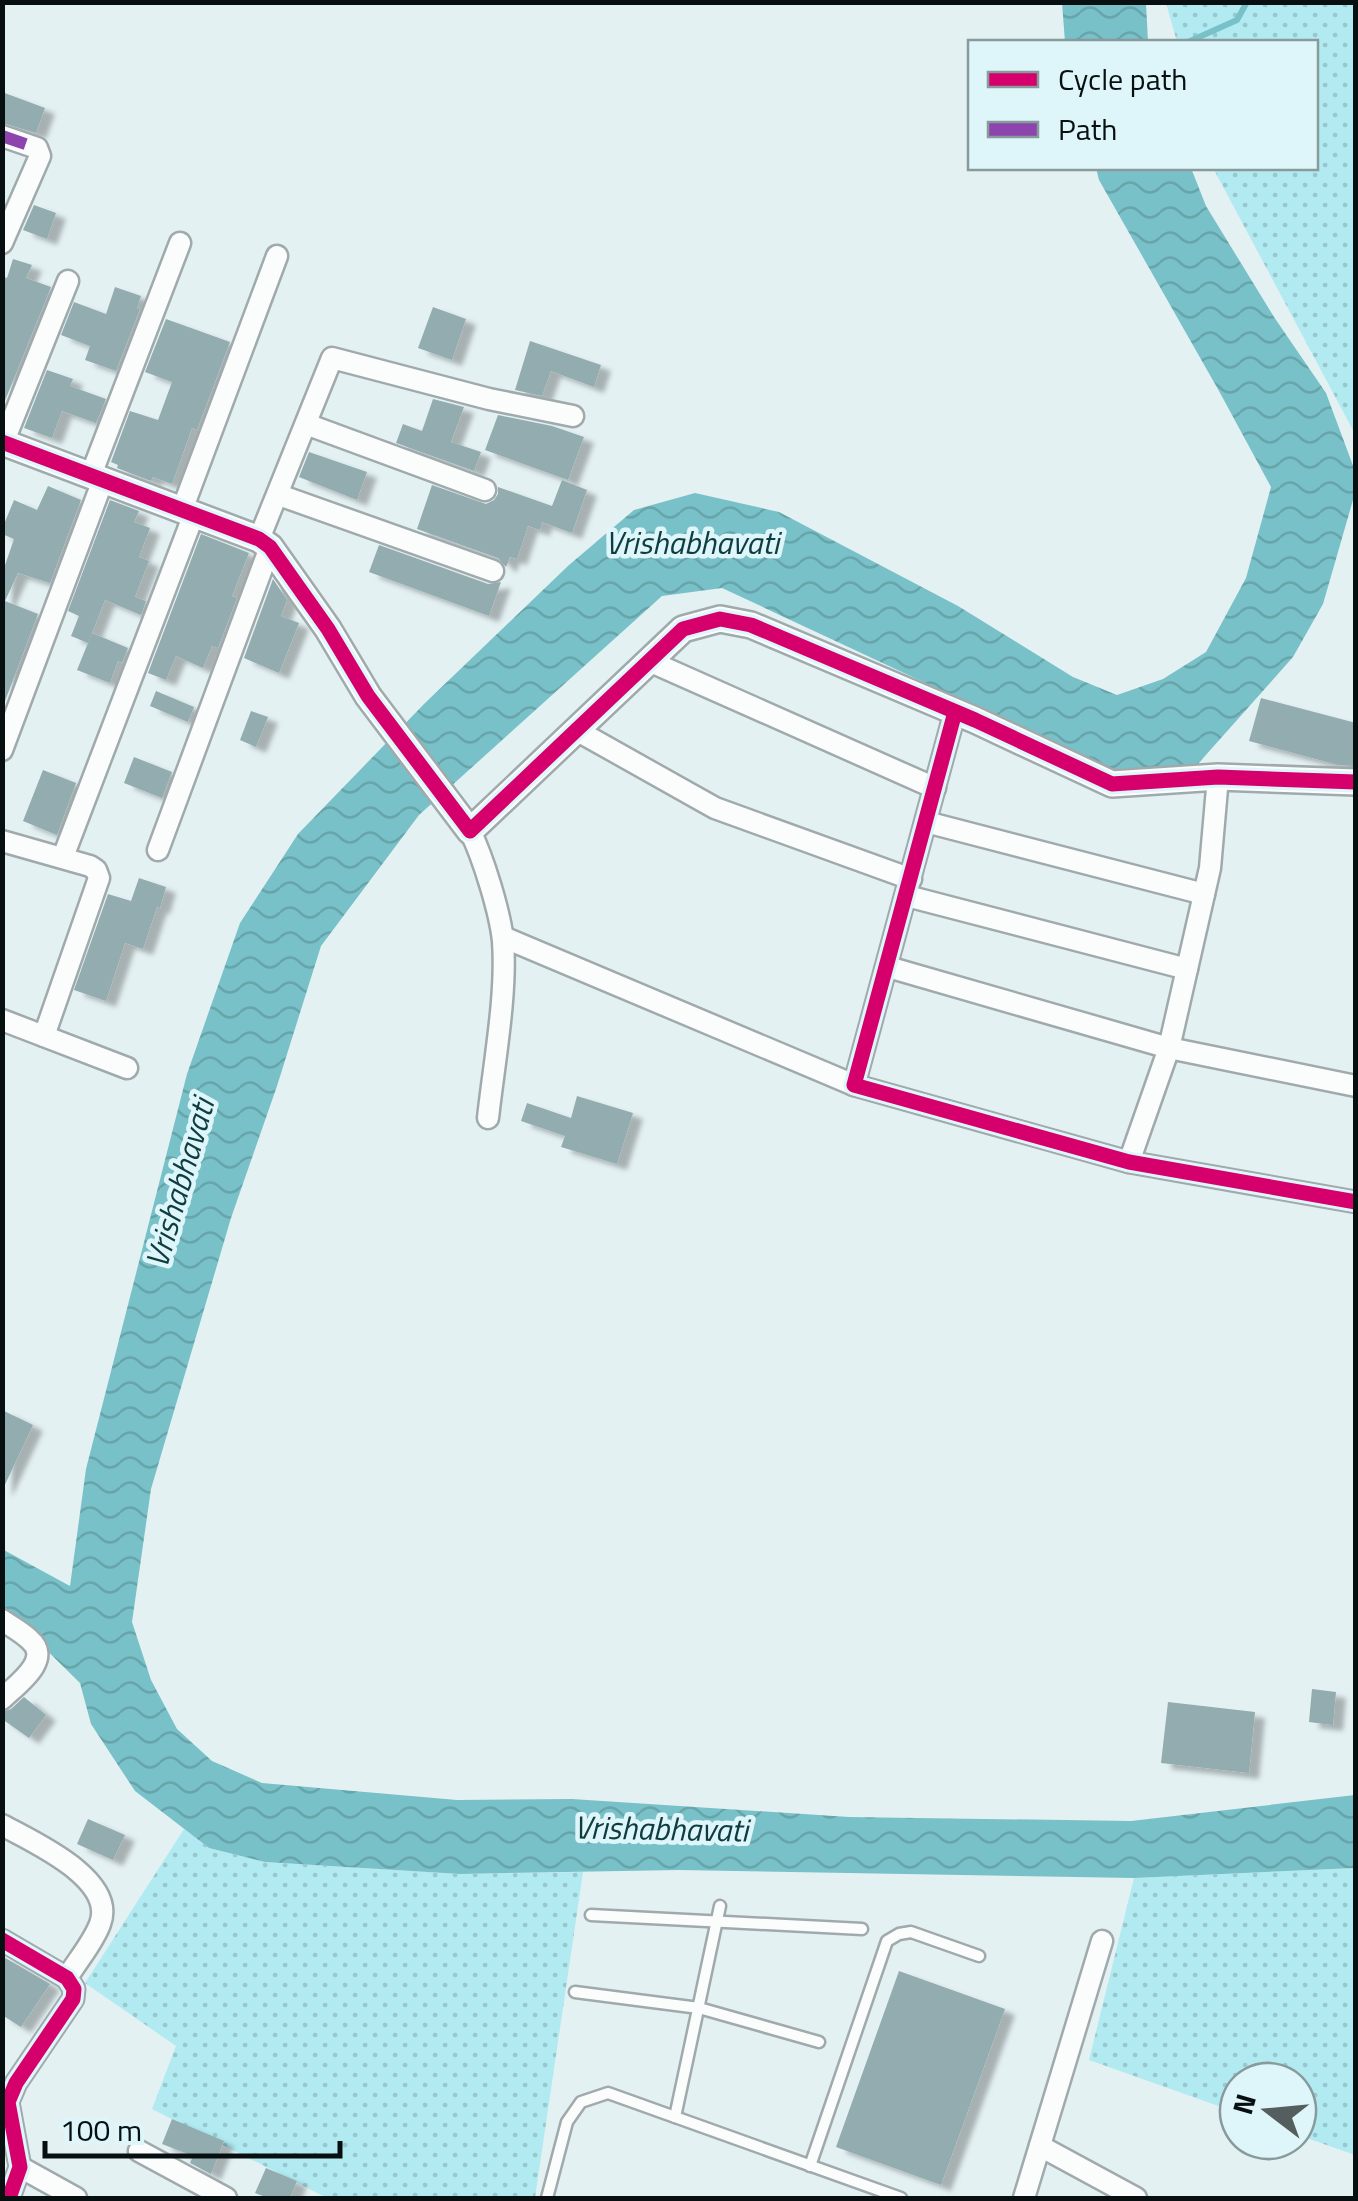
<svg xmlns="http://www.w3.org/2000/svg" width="1358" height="2201" viewBox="0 0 1358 2201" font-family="'Titillium Web',sans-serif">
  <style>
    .grass { fill: url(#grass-dots) }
    .water { fill: url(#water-waves) }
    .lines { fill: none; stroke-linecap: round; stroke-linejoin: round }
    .stream { stroke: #79c1c8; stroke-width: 6 }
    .building { fill: #93acaf; filter: url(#shadow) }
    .service-casing { stroke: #a0aaac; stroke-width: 15 }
    .minor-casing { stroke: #a0aaac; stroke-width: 25 }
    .tertiary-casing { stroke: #a0aaac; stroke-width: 30 }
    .service { stroke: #fbfdfd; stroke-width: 10 }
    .minor { stroke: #fbfdfd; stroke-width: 20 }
    .tertiary { stroke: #fbfdfd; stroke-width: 25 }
    .quiet { stroke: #8e44ad; stroke-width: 12; stroke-dasharray: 25 12; stroke-linecap: butt }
    .cycleway-casing { stroke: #def6f9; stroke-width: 21 }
    .cycleway { stroke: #d6006c; stroke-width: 15 }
    .labels { text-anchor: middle; stroke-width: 9; stroke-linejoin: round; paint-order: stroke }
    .water-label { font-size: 32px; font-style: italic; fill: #0f3c41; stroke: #def6f9 }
  </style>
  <defs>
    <pattern id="grass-dots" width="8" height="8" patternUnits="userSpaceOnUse" patternTransform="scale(2.5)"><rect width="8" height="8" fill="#b2eaf1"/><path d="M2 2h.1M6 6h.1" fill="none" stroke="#98c8ce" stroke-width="1.8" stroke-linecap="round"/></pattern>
    <pattern id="water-waves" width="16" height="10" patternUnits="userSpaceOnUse" patternTransform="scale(2.5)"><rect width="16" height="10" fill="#79c1c8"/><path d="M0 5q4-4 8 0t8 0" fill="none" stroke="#67a5ab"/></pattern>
    <filter id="shadow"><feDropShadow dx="10" dy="6" stdDeviation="2.5" flood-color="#0004"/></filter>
  </defs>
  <rect width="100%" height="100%" fill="#e4f1f3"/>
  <g class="grass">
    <polygon points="1166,3 1355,3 1355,434 1213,168 1316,168 1316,42 1177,42"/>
    <polygon points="184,1829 209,1848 265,1862 460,1874 583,1872 535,2198 327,2198 152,2109 176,2046 85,1983"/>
    <polygon points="1355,1868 1355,2155 1298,2135 1298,2081 1238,2081 1238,2113 1089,2060 1134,1878"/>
  </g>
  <g class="water">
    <polygon points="1062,3 1146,3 1148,42 1065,42"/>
    <polygon points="1096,168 1191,168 1206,206 1274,317 1326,393 1355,471 1355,493 1323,604 1293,657 1197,765 1118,773 722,588 662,596 419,815 321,946 277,1086 231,1218 151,1489 132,1622 151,1680 177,1729 212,1761 262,1783 457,1800 572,1799 849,1817 1131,1821 1355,1795 1355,1868 1134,1878 679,1870 460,1874 265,1862 209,1848 135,1791 91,1724 80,1683 14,1618 3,1610 2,1549 70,1586 86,1469 187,1074 240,923 298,834 425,703 569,565 634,510 695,493 779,512 958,606 1073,677 1117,695 1163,679 1206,652 1246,578 1271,487 1219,391 1099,180"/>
  </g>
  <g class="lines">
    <polyline class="stream" points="1188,42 1237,20 1247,2"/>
  </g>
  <g class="building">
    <polygon points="2,92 45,108 36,133 2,123"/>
    <polygon points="34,205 56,213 47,239 23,230"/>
    <polygon points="13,259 32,265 26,278 51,287 2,408 2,276 7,278"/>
    <polygon points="115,287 141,296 137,308 140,309 116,371 85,360 90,346 61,335 74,302 106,314"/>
    <polygon points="433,307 466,319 452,360 418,348"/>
    <polygon points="166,319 230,342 197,430 192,428 172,484 153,477 151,481 117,468 118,465 111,462 130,411 158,420 172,382 145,372"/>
    <polygon points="530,341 601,365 594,387 551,371 542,396 515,390"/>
    <polygon points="47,370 73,379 70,386 106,399 96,423 62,411 52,438 24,428"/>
    <polygon points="433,399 464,407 451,442 481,452 474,471 396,443 403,424 422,431"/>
    <polygon points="498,415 552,426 584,437 568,480 485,450"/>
    <polygon points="309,452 367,472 357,500 299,477"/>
    <polygon points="562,480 587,490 572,533 542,522 540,530 528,526 517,559 510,557 506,567 498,558 417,529 432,485 486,504 494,500 498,494 498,487 552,506"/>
    <polygon points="48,486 81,500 50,583 18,573 5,601 38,614 2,709 2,574 14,539 2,534 2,529 14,500 37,510"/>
    <polygon points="110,500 139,511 134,522 150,528 139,557 149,561 135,597 146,601 141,615 105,600 88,643 71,636 79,616 68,611"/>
    <polygon points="201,534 249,553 232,596 237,598 218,648 212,646 203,668 176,656 166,680 148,673"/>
    <polygon points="379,545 488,584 501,582 489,616 369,572"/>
    <polygon points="273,579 287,600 281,616 299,623 279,673 244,658"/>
    <polygon points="92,633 128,648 122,663 118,661 110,683 77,670"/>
    <polygon points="156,691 194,707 188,722 150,706"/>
    <polygon points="1261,698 1356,723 1356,766 1338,765 1249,741"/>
    <polygon points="251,711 268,717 256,747 240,740"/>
    <polygon points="134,757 172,772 162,798 124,783"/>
    <polygon points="43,770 76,783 57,835 23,821"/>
    <polygon points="139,878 166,887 160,908 157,907 143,949 125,943 106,1001 74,990 108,894 131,901"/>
    <polygon points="577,1096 633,1113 617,1164 561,1147 565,1136 521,1121 527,1103 571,1118"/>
    <polygon points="2,1410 33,1425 2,1491"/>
    <polygon points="1312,1689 1336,1692 1333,1725 1309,1722"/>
    <polygon points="24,1697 46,1715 29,1738 2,1719 2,1712 11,1709"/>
    <polygon points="1168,1702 1255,1712 1249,1773 1161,1763"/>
    <polygon points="88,1819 125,1835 113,1860 77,1844"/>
    <polygon points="2,1956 50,1984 21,2027 2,2015"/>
    <polygon points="899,1971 1005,2009 941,2185 836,2147"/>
    <polygon points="172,2119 224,2141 211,2174 190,2163 193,2156 162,2144"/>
    <polygon points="266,2168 297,2181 290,2198 268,2198 255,2193"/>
  </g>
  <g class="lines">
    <defs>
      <g id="service">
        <polyline points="591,1915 862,1929"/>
        <polyline points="575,1992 699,2008 819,2042"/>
        <polyline points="675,2117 720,1906"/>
        <polyline points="810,2166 887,1941 899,1934 911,1932 979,1956"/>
        <polyline points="547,2198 567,2122 581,2102 608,2093 901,2198"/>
      </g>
      <g id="minor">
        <polyline points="2,136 37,148 40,156 2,243"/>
        <polyline points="306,424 485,490"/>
        <polyline points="2,446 68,281"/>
        <polyline points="91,475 180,243"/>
        <polyline points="279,495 493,571"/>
        <polyline points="182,510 277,256"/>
        <polyline points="259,539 332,358 489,399 573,416"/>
        <polyline points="649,661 935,788"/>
        <polyline points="955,712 854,1085 1129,1162 1356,1202"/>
        <polyline points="576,730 715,808 911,879"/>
        <polyline points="2,750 103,480"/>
        <polyline points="926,822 1204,894"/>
        <path d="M470,831C483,857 500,912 503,941C507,995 494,1063 488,1118"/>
        <polyline points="2,841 90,866 96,870 99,878 44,1036"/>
        <polyline points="158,850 270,547"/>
        <polyline points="63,857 194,514"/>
        <polyline points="907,896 1187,969"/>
        <polyline points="503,937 854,1085"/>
        <polyline points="888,967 1169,1048 1210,868 1218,777"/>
        <polyline points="2,1020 127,1068"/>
        <polyline points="1129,1162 1169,1048 1356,1086"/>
        <path d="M2,1620C12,1627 22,1632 30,1640C53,1660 16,1685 2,1699"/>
        <path d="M2,1825C33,1842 117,1879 100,1924C93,1943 77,1961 67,1978"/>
        <polyline points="2,1940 67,1978 74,1989 73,1999 16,2083 8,2102 20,2167 9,2198"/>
        <polyline points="1040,2146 1136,2198"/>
        <polyline points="139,2151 226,2198"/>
        <polyline points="20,2167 76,2198"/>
        <polyline points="1024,2198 1102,1941"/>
      </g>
      <polyline id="tertiary" points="2,442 259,539 270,547 328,629 368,696 470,831 683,629 720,619 751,625 975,720 1112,784 1218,777 1356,782"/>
    </defs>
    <use href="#service" class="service-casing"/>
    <use href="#minor" class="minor-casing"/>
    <use href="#tertiary" class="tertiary-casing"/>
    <use href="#service" class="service"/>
    <use href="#minor" class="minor"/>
    <use href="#tertiary" class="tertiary"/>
    <polyline class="quiet" points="2,136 37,148"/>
    <defs>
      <g id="cycleway">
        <polyline points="2,442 259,539 270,547 328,629 368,696 470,831 683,629 720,619 751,625 975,720 1112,784 1218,777 1356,782"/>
        <polyline points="955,712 854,1085 1129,1162 1356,1202"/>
        <polyline points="2,1940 67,1978 74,1989 73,1999 16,2083 8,2102 20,2167 9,2198"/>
      </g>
    </defs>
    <use href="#cycleway" class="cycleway-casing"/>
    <use href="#cycleway" class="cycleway"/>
  </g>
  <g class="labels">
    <g class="water-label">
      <text x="692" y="554">Vrishabhavati</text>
      <text transform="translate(180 1183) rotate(-74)" y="11">Vrishabhavati</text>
      <text transform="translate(661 1829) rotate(1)" y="11">Vrishabhavati</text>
    </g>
  </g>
  <rect width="1358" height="2201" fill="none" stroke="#070f10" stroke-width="10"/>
  <rect x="968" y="40" width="350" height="130" fill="#def6f9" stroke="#889a9c" stroke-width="2.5"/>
  <rect x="988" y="72" width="50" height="15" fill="#d6006c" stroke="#889a9c" stroke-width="2.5"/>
  <text x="1058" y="90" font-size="30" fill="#070f10">Cycle path</text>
  <rect x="988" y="122" width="50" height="15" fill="#8e44ad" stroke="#889a9c" stroke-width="2.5"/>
  <text x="1058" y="140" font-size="30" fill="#070f10">Path</text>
  <g transform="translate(1268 2111) rotate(286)"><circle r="48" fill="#def6f9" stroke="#889a9c" stroke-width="2.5"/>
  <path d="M0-8L18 38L0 25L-18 38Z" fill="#545e5f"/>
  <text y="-15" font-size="28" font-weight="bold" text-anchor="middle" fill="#070f10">N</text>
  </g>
  <path d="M45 2141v15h295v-15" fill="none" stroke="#070f10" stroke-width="5"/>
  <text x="60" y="2141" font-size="30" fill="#070f10" stroke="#def6f9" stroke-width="8" paint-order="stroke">100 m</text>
</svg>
